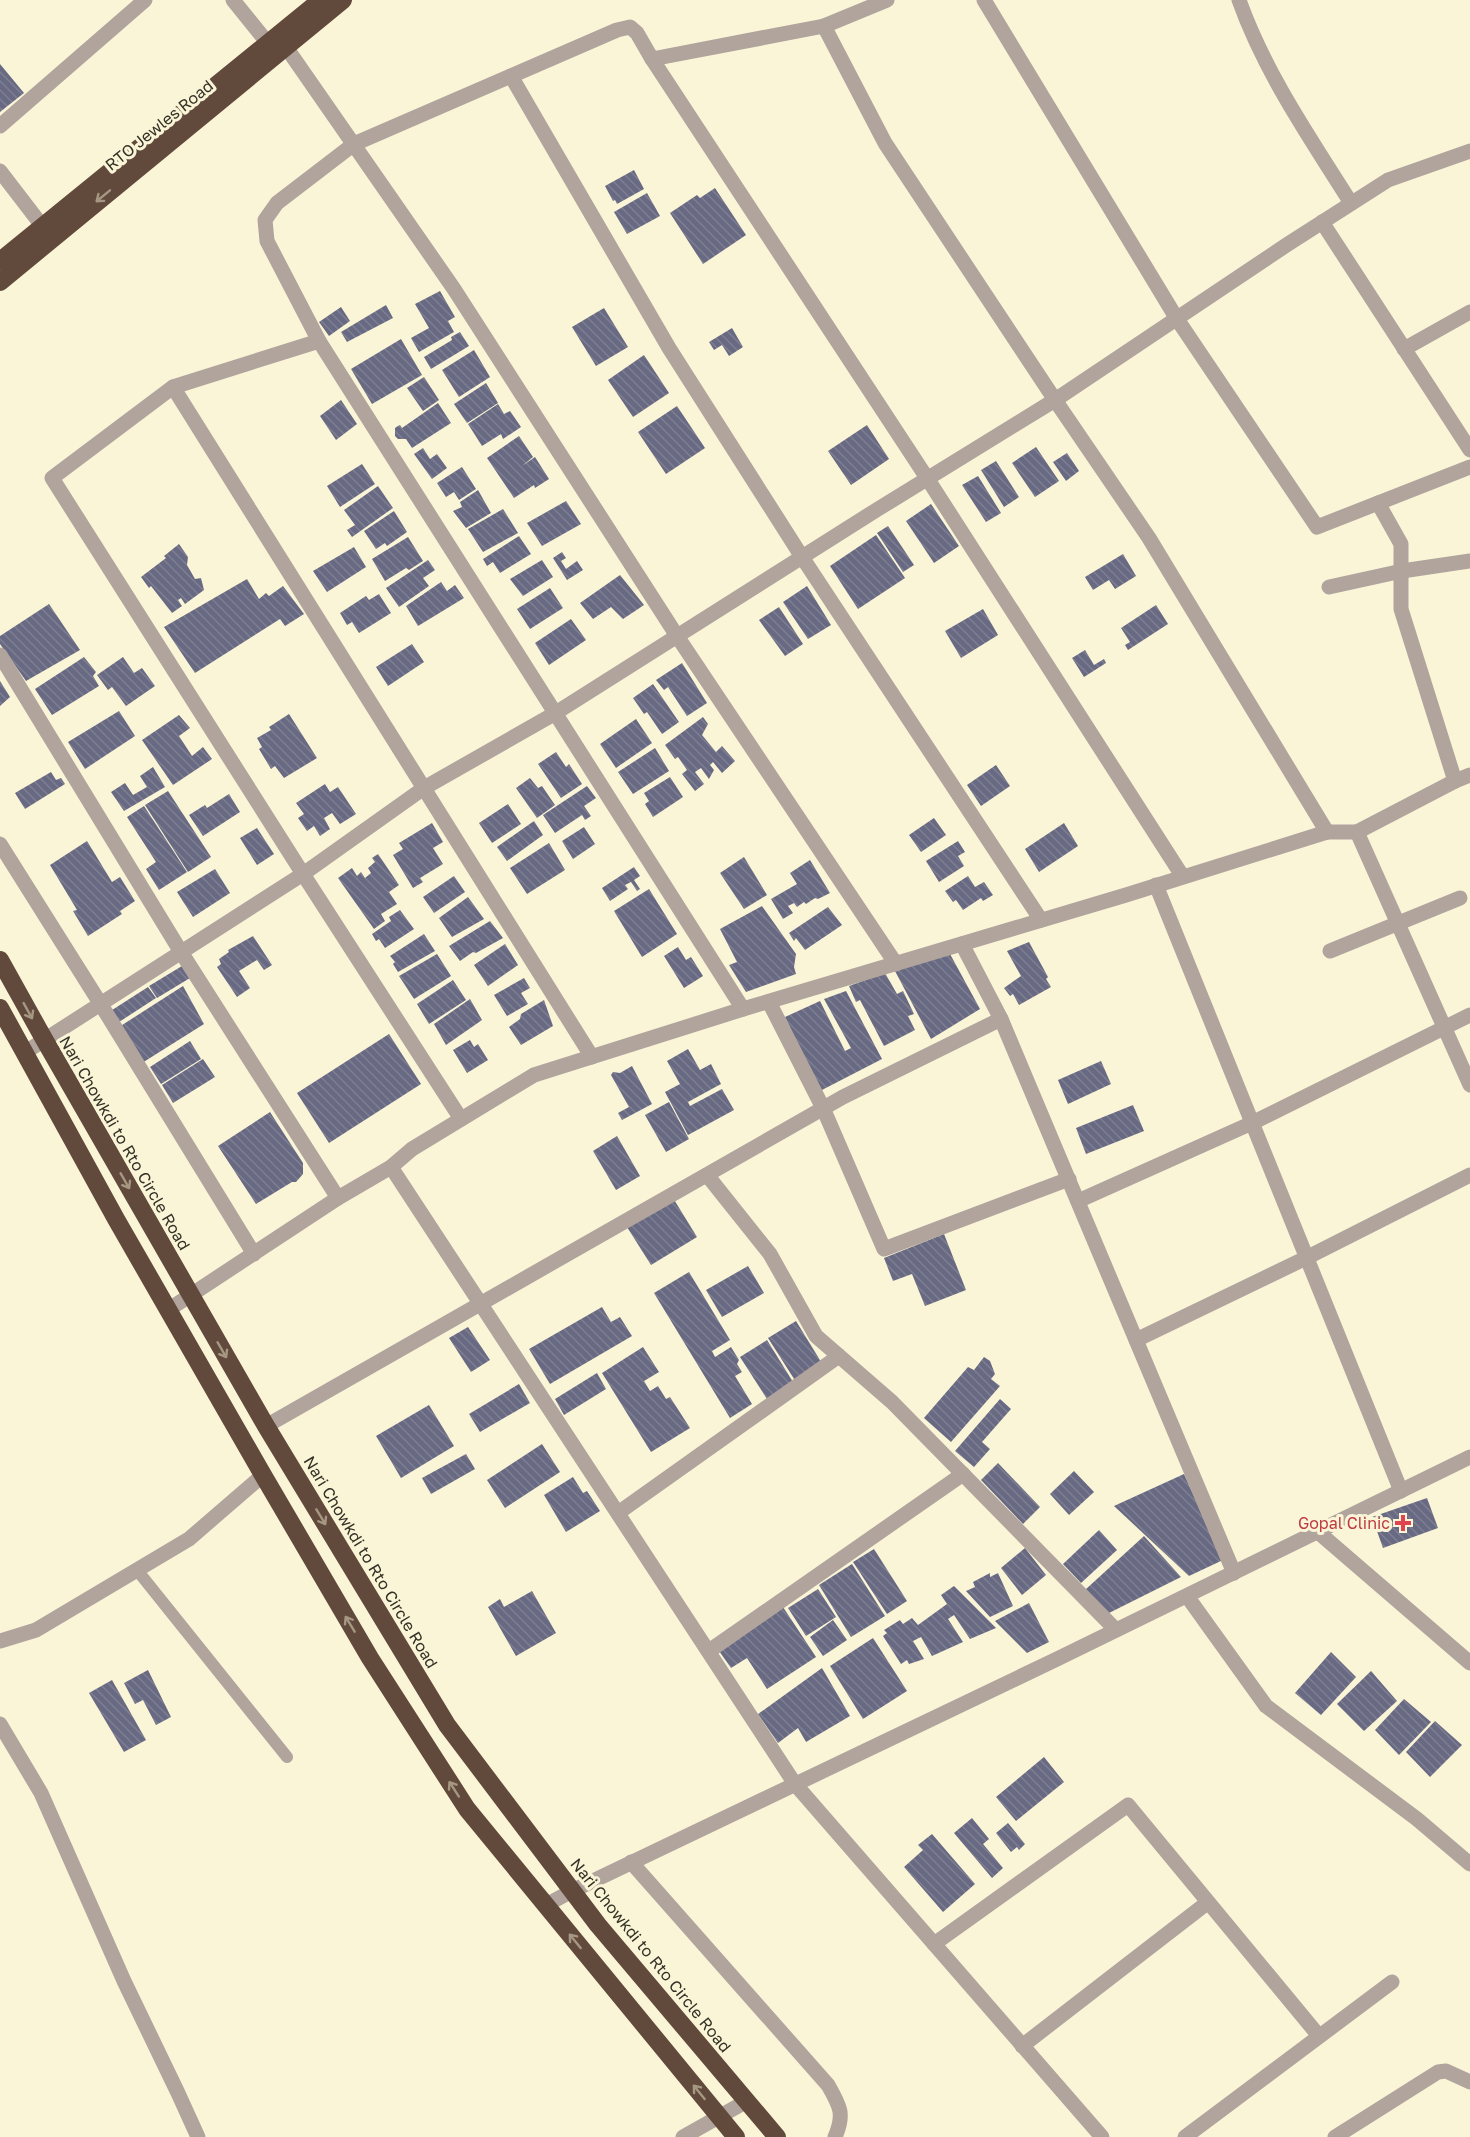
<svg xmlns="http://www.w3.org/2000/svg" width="1470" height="2137" viewBox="0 0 1470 2137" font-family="'Golos Text',sans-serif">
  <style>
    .building { fill: url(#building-back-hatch) }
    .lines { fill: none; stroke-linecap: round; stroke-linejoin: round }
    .lane { stroke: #b0a49d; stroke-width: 12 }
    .street { stroke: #b0a49d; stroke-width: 15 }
    .highway { stroke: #614a3c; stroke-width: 18 }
    .oneway { stroke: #a69782 }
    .health-dot { fill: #e0444e; stroke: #fbf5d8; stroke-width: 2 }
    .labels { text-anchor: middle; stroke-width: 6; stroke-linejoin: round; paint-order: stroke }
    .street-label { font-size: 16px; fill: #343126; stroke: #fbf5d8 }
    .health-label { font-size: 16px; fill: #be3a42; stroke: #fbf5d8; text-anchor: end }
  </style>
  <defs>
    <pattern id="building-back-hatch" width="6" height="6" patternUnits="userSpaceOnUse" patternTransform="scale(1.5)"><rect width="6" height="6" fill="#686982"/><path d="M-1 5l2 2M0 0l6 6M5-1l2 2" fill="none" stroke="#7e7f91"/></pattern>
  </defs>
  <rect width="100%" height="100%" fill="#fbf5d8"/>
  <g class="building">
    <polygon points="0,64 24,93 0,112"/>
    <polygon points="634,170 644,189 617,204 615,200 613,201 605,186"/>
    <polygon points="715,188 746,235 703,264 670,213 697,195 700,198"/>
    <polygon points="647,193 660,216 627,234 614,212"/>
    <polygon points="440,291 455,317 448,321 454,332 419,352 411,338 429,328 415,304"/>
    <polygon points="386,305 393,318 347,342 341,332"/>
    <polygon points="341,307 350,321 329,336 319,322"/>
    <polygon points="604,308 628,347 596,366 572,327"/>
    <polygon points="732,328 743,347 729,356 722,345 714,350 709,342"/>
    <polygon points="460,332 469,346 431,369 424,357 452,340 451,337"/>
    <polygon points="401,339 422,375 372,404 351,369"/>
    <polygon points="474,350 490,377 459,397 442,370"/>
    <polygon points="644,355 669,393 633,417 608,380"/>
    <polygon points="424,377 439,400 423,411 407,388"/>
    <polygon points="486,383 498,403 467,423 454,404"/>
    <polygon points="341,400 357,424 336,440 320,416"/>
    <polygon points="438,403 451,423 412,448 406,439 398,439 395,436 395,428 398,426 400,425 402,428"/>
    <polygon points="498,404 504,414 510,411 521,427 503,439 501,434 482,446 468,424"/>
    <polygon points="677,406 705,448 666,474 638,432"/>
    <polygon points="867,425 889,459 851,485 828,451"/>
    <polygon points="519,436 533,457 522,466 535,457 549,479 535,488 534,485 514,498 487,458"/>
    <polygon points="1036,447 1059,481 1035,497 1012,463"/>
    <polygon points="423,448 430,459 437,454 447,468 432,479 414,454"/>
    <polygon points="1067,453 1079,471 1066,481 1053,462"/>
    <polygon points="996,461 1019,497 1004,507 981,470"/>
    <polygon points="362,464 375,484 340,507 327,486"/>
    <polygon points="462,467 476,489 459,500 454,492 446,497 437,483"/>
    <polygon points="978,476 1001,513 986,522 962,485"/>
    <polygon points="378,486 393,508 352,537 347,530 355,525 344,510"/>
    <polygon points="478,490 491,513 466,528 453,511 462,507 460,502"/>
    <polygon points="566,501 581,524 542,546 527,523"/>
    <polygon points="931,504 959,546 934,563 906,521"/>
    <polygon points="503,509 518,533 483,552 468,529"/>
    <polygon points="394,511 407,532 387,546 385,543 376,549 364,531"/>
    <polygon points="888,526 914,565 903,572 877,533"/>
    <polygon points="876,535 905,578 858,609 830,566"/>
    <polygon points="519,536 531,554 500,573 493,562 487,566 483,559"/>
    <polygon points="408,537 423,561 409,570 406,568 385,581 372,559"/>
    <polygon points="179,544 188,557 187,565 195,579 201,578 204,590 185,604 181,598 178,600 182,606 172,613 151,586 149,588 141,577 166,558 164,556"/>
    <polygon points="354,547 366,567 327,592 313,571"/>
    <polygon points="562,552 566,558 561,561 566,569 577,561 583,570 567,580 553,558"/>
    <polygon points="1123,554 1136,576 1115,589 1109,580 1093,590 1085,577"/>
    <polygon points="428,560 435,570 423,578 429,586 399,607 386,588"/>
    <polygon points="542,560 553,577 523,596 510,579"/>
    <polygon points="620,575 644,605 623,619 611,607 593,619 580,603"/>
    <polygon points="247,579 259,599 266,593 269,596 283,586 304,614 285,626 280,619 195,673 164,627"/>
    <polygon points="441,582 447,591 455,585 464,598 418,626 406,606"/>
    <polygon points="807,586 831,625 808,639 783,602"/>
    <polygon points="550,588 563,608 530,629 517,609"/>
    <polygon points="379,594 391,613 359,633 352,622 347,625 340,613 366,596 369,600"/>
    <polygon points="49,604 80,650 26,681 0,644 0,636"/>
    <polygon points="1156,605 1168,624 1128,650 1125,645 1130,642 1121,628"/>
    <polygon points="779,607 803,644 785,656 759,620"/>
    <polygon points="983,609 998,635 961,658 945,631"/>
    <polygon points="571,619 586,640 549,665 535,643"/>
    <polygon points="412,644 424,662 388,686 376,667"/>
    <polygon points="1085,650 1094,665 1104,659 1106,663 1084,677 1072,658"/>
    <polygon points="84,657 96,672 93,676 99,686 52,715 35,689"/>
    <polygon points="123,657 134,673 142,668 155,686 126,706 112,687 108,690 97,675"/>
    <polygon points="682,663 707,703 687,716 668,687 664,690 656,680"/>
    <polygon points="0,681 10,697 0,706"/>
    <polygon points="653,684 679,722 662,734 647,712 644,714 633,698"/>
    <polygon points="119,711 135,736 85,769 68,742"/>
    <polygon points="289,714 317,758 284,778 275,766 271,769 259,749 262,747 257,738 271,730 269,727"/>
    <polygon points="179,715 190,728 179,736 192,756 203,747 212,759 173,785 142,740"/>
    <polygon points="703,717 708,724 702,735 716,752 722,746 735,761 722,773 713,762 710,765 714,770 709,779 701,768 695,772 704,784 695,791 682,774 687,770 678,757 675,759 665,745"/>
    <polygon points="636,719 652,743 616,768 600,744"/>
    <polygon points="655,748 669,771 633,794 618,772"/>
    <polygon points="556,752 566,767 569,764 582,784 561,798 538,764"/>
    <polygon points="996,765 1010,786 981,806 967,785"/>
    <polygon points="153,767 165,787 124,811 111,792 125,783 133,795 147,787 140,776"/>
    <polygon points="51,772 56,780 61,778 65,784 25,809 15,793"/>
    <polygon points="670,777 683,797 653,817 645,804 649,801 644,793"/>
    <polygon points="530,778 538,788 542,786 555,805 537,818 516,788"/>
    <polygon points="325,784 330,792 338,787 356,814 340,824 332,813 324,818 330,829 320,836 314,826 307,831 298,818 304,814 296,803"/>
    <polygon points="587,786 596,798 584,806 591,816 585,820 582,815 555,833 543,815"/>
    <polygon points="168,791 211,857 188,872 145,805"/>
    <polygon points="229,794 240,812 203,836 189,815 205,805 207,808"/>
    <polygon points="508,804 521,824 492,843 479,823"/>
    <polygon points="144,806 187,872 159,890 146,869 156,862 127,817"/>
    <polygon points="934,818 946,835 921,852 909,835"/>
    <polygon points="534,821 543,835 507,861 497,847"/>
    <polygon points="432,823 443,842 433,848 443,864 420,878 423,882 413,888 393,855 403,849 399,843"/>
    <polygon points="1064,823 1078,846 1039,872 1025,849"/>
    <polygon points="584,827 595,844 573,859 562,841"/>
    <polygon points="257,828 274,854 257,865 240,838"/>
    <polygon points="87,841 112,882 120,877 135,901 120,911 122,914 88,936 73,911 77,910 50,865"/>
    <polygon points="958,841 965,852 958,856 964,866 939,882 926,861"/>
    <polygon points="549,843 565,870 527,894 510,868"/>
    <polygon points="378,854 399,885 389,892 397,904 381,914 385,921 374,929 338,878 352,868 357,876 361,872 365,878 371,873 368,868 375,862 372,858"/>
    <polygon points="744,857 767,895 744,909 720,873"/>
    <polygon points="810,860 830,893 818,899 815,898 806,904 804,902 797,907 794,903 788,906 793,913 783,919 771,899 797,884 790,873"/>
    <polygon points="634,867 640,876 634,880 640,889 637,891 631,882 625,885 628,889 610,901 602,888"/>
    <polygon points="215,869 230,893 193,917 177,892"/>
    <polygon points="454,876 465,892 434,913 423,897"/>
    <polygon points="968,876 975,887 984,882 993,895 983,901 981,898 963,910 956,900 953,902 945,891"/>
    <polygon points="649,889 677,934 642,957 614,911"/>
    <polygon points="468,897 484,919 452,937 439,918"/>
    <polygon points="762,906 796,954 794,967 796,974 746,992 729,965 737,962 720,929"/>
    <polygon points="828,907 842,925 805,950 796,938 794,941 789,933"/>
    <polygon points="400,910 414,929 385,948 379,939 376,941 372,934 391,921 389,917"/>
    <polygon points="490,921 503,938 476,953 473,952 460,961 449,946"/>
    <polygon points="424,934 435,951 398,972 393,964 395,962 390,956"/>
    <polygon points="253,936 272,965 264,970 257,960 239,971 250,988 237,997 217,967 221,964 219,959 229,952 228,950"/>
    <polygon points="1029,942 1048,977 1046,979 1051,987 1019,1005 1013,994 1010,996 1004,988 1021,976 1007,951"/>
    <polygon points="505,944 518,965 488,986 474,965"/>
    <polygon points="678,947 686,960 691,957 703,976 684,988 664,956"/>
    <polygon points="437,954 451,976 414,999 399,976"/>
    <polygon points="950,954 980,1009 931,1039 895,971"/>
    <polygon points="182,966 190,978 157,998 149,986"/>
    <polygon points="885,973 897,994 903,991 914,1014 908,1016 915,1030 884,1046 860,1000 856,1002 849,986"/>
    <polygon points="524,978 530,988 521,993 528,1004 507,1016 494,995"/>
    <polygon points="453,980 466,1000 429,1024 417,1004"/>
    <polygon points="183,986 204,1024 142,1063 119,1027"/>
    <polygon points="148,987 156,998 116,1024 109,1012"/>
    <polygon points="846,991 882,1059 820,1091 785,1017 820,1001 845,1051 851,1048 824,999"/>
    <polygon points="470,999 482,1020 446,1045 434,1024"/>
    <polygon points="544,1000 553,1026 521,1045 509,1027 520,1019 521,1014"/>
    <polygon points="389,1034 421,1084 329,1143 297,1093"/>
    <polygon points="470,1040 474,1047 478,1044 488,1060 467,1073 453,1050"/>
    <polygon points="190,1041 201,1059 161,1084 150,1067"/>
    <polygon points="688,1049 700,1070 711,1064 721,1084 688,1102 690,1106 722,1089 734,1110 688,1135 665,1092 680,1084 667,1061"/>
    <polygon points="203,1059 215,1077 173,1103 162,1085"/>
    <polygon points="1101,1061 1111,1084 1068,1104 1058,1080"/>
    <polygon points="632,1066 652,1104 622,1120 618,1113 629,1107 611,1075 613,1072 620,1073"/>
    <polygon points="669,1102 689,1139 666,1152 645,1115"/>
    <polygon points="1133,1105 1144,1131 1086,1154 1076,1128"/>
    <polygon points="270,1112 303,1163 303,1174 296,1182 292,1182 256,1204 218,1146"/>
    <polygon points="617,1136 640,1176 616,1190 593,1151"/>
    <polygon points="673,1198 697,1237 651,1265 627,1227"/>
    <polygon points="944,1234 966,1290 925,1306 912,1274 893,1281 884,1258"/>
    <polygon points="748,1266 764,1293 722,1317 706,1290"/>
    <polygon points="689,1272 730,1340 712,1351 715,1357 731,1347 739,1360 737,1364 742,1372 735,1376 752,1404 730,1418 654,1293"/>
    <polygon points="602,1307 611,1322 620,1317 632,1336 550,1384 529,1349"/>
    <polygon points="796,1321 823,1365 796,1382 768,1338"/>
    <polygon points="468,1327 490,1360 471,1372 449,1338"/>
    <polygon points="767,1340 793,1382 767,1399 740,1357"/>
    <polygon points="643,1347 659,1372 644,1381 650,1391 658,1386 666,1399 670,1397 690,1428 651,1452 602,1373"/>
    <polygon points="984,1357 990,1361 995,1374 991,1379 1000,1386 951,1442 924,1418 968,1367 974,1370"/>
    <polygon points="597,1373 606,1389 564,1415 555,1399"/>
    <polygon points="519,1384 530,1403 480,1432 469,1414"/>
    <polygon points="1000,1399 1011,1409 982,1442 990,1449 974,1467 955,1451"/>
    <polygon points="429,1405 454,1446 401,1478 376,1436"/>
    <polygon points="542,1444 560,1472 505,1508 487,1480"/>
    <polygon points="466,1454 475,1469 431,1494 422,1478"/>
    <polygon points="998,1463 1040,1507 1023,1524 981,1480"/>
    <polygon points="1074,1471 1094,1492 1069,1515 1050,1494"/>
    <polygon points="1184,1474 1223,1560 1189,1576 1114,1506"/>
    <polygon points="573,1477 583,1493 587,1491 600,1511 566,1532 544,1495"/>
    <polygon points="1427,1498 1438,1528 1383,1548 1372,1517"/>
    <polygon points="1099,1530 1117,1550 1081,1583 1063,1564"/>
    <polygon points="1144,1536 1181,1577 1107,1614 1085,1590"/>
    <polygon points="1025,1548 1046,1575 1022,1595 1001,1568"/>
    <polygon points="874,1549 907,1601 887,1614 853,1562"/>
    <polygon points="852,1564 885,1616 851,1637 819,1585"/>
    <polygon points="990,1573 990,1577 998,1573 1013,1606 990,1617 966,1591 975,1587 973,1582"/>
    <polygon points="954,1586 996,1628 970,1639 954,1615 948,1619 963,1642 932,1656 921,1637 913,1641 924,1659 909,1664 907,1660 901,1664 883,1636 887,1633 884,1630 900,1620 903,1624 912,1618 918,1625 947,1604 941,1595"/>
    <polygon points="818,1589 836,1617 806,1636 788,1608"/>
    <polygon points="532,1591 556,1633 516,1656 488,1607 500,1599 504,1607"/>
    <polygon points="1029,1603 1049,1642 1027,1653 995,1621"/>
    <polygon points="781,1604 816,1657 767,1689 747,1658 731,1668 717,1648"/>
    <polygon points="833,1620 847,1640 823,1656 810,1637"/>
    <polygon points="873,1638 907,1691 863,1719 830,1666"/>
    <polygon points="1331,1652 1356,1677 1321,1715 1295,1693"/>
    <polygon points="822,1668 850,1716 806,1742 798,1728 778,1743 758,1714"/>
    <polygon points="148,1670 171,1717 156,1725 143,1700 135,1704 124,1683"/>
    <polygon points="1371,1671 1397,1701 1364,1731 1337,1704"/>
    <polygon points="112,1680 146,1740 124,1752 89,1693"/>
    <polygon points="1404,1699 1431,1722 1399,1755 1375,1730"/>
    <polygon points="1435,1721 1462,1745 1430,1777 1406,1752"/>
    <polygon points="1044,1757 1064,1782 1016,1821 996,1797"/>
    <polygon points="972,1818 989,1839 983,1844 1003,1868 992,1878 954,1833"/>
    <polygon points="1008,1823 1025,1844 1019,1850 1017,1847 1011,1852 996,1833"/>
    <polygon points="932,1834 975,1884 943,1912 904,1867 923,1850 918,1845"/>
  </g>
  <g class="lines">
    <polyline class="lane" points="137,1570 287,1757"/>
    <g class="street">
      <polyline points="233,0 275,52"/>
      <polyline points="984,0 1177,319 1317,527 1470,467"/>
      <path d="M1239,0C1265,73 1310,138 1351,203"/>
      <polyline points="824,26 887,0"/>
      <polyline points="279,37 454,289 677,636 896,964"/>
      <polyline points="511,76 617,30 630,27 637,33 652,59"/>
      <polyline points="0,126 145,0"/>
      <polyline points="0,171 43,227"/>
      <polyline points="1322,222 1470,450"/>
      <polyline points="319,341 267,241 265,220 277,203 354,144 511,76 669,348 802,557 1041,920"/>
      <polyline points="1404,349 1470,312"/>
      <polyline points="173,387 319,341 743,1009"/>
      <polyline points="1329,587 1402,571 1470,561"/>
      <polyline points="0,655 181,952 338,1198"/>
      <polyline points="1455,781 1470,775"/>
      <polyline points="1327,832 1357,832 1470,1085"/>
      <polyline points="1357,832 1455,781 1401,609 1401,544 1378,503"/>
      <polyline points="0,844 100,1003 254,1254"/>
      <polyline points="1156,885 1401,1491"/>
      <polyline points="1330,951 1460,898"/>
      <polyline points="769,1002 823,1108 884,1249 1069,1179"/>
      <polyline points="1001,1019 1234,1573"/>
      <polyline points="24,1053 303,874 424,788 554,714 878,509 1055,400 1288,244 1388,180 1470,151"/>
      <polyline points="461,1119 303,874 52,478 173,387 592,1057"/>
      <polyline points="391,1167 795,1784 1102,2137"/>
      <polyline points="707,1175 770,1254 816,1336 892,1402 1116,1630"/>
      <polyline points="1078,1201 1252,1123 1470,1015"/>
      <polyline points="168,1310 338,1198 391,1167 412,1149 534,1075 743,1009 1126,895 1327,832 1149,538 1055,400 885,143 824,26 652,59 927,478 1183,877"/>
      <polyline points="1136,1340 1306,1258 1470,1175"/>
      <polyline points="266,1426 843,1097 1001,1019 962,944"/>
      <polyline points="618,1513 839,1356"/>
      <polyline points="1318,1532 1470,1663"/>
      <polyline points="1187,1596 1266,1706 1417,1819 1470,1864"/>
      <polyline points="0,1641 36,1630 189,1539 263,1475"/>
      <polyline points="709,1651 963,1474"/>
      <polyline points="0,1724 41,1793 124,1981 178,2093 198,2137"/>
      <path d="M631,1862L828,2085C840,2106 845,2114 835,2137"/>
      <polyline points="546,1905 572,1891 1055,1660 1470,1457"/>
      <polyline points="934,1944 1128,1805 1319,2036"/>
      <polyline points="1022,2046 1207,1903"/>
      <polyline points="683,2137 747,2101"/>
      <polyline points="1185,2137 1392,1982"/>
      <polyline points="1335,2137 1438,2072 1446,2071 1470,2082"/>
    </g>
    <g class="highway">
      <polyline points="0,261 321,0"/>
      <polyline points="0,282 343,0"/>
      <polyline points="0,960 44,1039 266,1426 447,1725 598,1925 777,2137"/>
      <polyline points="0,1008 116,1219 263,1475 370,1658 467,1809 736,2137"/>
    </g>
  </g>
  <defs><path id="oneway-shaft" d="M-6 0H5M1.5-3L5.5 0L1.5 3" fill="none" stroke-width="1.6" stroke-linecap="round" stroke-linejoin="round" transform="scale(1.5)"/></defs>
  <g class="oneway">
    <use href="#oneway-shaft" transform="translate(103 196) rotate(141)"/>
    <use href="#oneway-shaft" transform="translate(28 1011) rotate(61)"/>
    <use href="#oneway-shaft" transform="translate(125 1181) rotate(60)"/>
    <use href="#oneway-shaft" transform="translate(222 1350) rotate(60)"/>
    <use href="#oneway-shaft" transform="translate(321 1517) rotate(59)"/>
    <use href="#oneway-shaft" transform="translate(350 1624) rotate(-121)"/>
    <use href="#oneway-shaft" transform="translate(454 1789) rotate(-123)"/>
    <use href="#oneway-shaft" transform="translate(575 1941) rotate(-129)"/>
    <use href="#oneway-shaft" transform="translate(699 2092) rotate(-129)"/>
  </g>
  <path class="health-dot" d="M1400 1514h6v6h6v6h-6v6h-6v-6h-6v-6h6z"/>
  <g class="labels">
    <g class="street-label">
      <text transform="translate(159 125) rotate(-39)" y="6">RTO Jewles Road</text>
      <text transform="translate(125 1143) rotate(60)" y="6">Nari Chowkdi to Rto Circle Road</text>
      <text transform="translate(371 1562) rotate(59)" y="6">Nari Chowkdi to Rto Circle Road</text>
      <text transform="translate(651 1955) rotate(51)" y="6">Nari Chowkdi to Rto Circle Road</text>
    </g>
    <g class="health-label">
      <text x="1390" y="1529">Gopal Clinic</text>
    </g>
  </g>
</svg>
